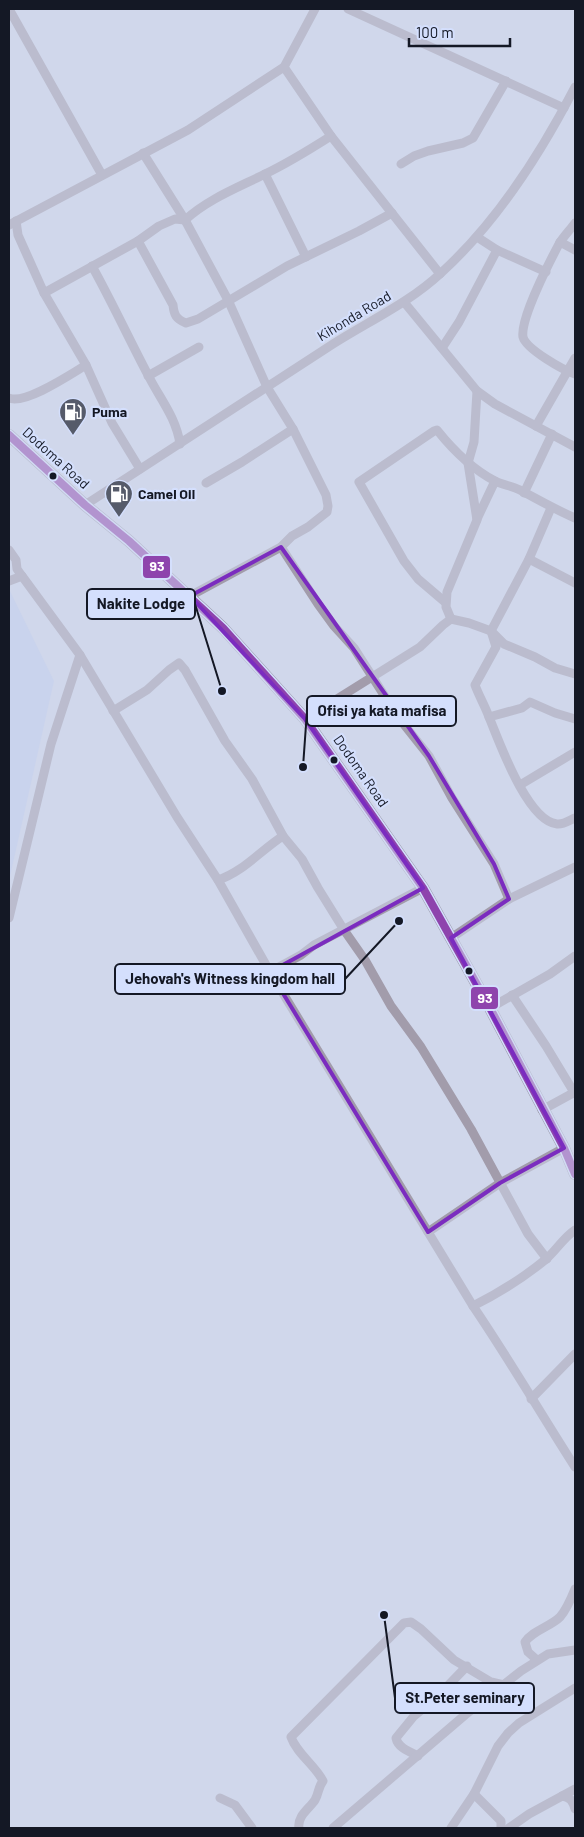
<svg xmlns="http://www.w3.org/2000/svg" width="584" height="1837" viewBox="0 0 584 1837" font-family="Barlow,sans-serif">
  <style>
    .built { fill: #c2ceef }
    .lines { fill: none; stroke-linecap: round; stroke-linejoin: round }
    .minor { stroke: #a29cab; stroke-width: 9 }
    .highway { stroke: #9d9bab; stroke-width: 12 }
    .bus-1-casing { stroke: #d4dffd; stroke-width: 11 }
    .bus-1 { stroke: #8e44ad; stroke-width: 8 }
    .marked { fill: none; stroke: #7b2cbf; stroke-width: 4; stroke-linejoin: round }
    .bus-dot { fill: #141825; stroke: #d4dffd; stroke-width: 2 }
    .labels { text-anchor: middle; stroke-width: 4.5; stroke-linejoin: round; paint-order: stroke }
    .street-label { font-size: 14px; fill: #141825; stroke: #d4dffd }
    .poi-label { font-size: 14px; font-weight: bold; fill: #141825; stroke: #d4dffd; text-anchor: start }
    .leader { fill: none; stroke: #141825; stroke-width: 2 }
    .callout-dot { fill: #141825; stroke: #d4dffd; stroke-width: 2 }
    .callout { fill: #d4dffd; stroke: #141825; stroke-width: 2 }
    .callout-label { font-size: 15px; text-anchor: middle; font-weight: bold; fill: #141825 }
    .line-badge { stroke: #d4dffd; stroke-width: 2 }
    .badge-label { font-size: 14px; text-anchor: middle; font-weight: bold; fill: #fff }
  </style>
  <rect width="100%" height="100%" fill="#d0d7eb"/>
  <polygon class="built" points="10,591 54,681 9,881 9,592"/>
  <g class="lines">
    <g class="minor">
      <polyline points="9,9 102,175"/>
      <polyline points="348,9 564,108"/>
      <polyline points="284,67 331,136 440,274"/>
      <polyline points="143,153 185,220 228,300 267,387 293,429 326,495 328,506 327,512 308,527 292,536 281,547 190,596"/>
      <polyline points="401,164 414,156 428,151 463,143 473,138 506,81"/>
      <polyline points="265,174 306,257"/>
      <polyline points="16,221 18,235 44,293 86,365 112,423 140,469"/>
      <path d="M575,223C570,230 563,237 559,244C550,261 520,319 523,337C526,349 563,370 575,374"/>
      <polyline points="9,225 188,130 284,67 315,9"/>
      <polyline points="477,237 497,250 546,272"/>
      <path d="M138,241L173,305C174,315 176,319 186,323L198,319L287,266L359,231L392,213"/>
      <polyline points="560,242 575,250"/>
      <path d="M92,266C112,302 129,339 148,375C160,399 176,417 180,444"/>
      <path d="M44,293L138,241L159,226L175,219L185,220C208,199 237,188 265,174C288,163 309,150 331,136"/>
      <polyline points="404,302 477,391 495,404 575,447"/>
      <polyline points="442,348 459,322 497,250"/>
      <polyline points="148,376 199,347"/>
      <path d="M9,398C25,405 71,374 86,365"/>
      <polyline points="536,426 575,358"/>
      <polyline points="206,483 242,462 293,429"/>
      <polyline points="524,493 552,434"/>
      <path d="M85,505C168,451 251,398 333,344C369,321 409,303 441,273C497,222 540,155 575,87"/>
      <path d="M551,508L529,559L491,631L496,647L475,685C479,696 485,706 489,717C499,741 527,821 557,824C563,825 570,820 575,818"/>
      <polyline points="477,519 495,481"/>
      <polyline points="281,547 318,604 334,626 354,648 398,717 429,756 452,798 494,864 509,899"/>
      <polyline points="9,550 16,560 17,569 22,576 9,581"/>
      <polyline points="529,559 575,583"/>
      <path d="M22,576L80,655L177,817L218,880L270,972L473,1306C509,1359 541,1414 575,1467"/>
      <path d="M445,602L418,579L404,561L359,482L434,431L437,430C453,450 472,469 495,481C503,485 512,486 520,490C539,500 556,510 575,518"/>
      <polyline points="451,619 446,607 447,592 477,520 468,463 474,442 477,391"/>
      <polyline points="113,711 147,690 169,670 179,663 185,670 225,741 252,779 283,836 302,859 318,888 344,930 365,960 391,1006 421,1047 471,1129 528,1234 547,1259"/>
      <polyline points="489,717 522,708 530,702 555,713 575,719"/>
      <polyline points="305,719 420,647 443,625 451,619 469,623 491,631 504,644 535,657 555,668 575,674"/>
      <polyline points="520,785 575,752"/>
      <path d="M218,880C243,872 261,850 283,836"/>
      <polyline points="9,918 51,744 80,655"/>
      <polyline points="451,938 509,899 575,867"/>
      <polyline points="270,972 301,955 314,945 423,888"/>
      <polyline points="512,995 546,1046 575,1094"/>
      <polyline points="490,1008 550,974 575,956"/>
      <polyline points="542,1110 575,1092"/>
      <polyline points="428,1232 500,1183 564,1148"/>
      <path d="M473,1306C499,1293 523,1278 545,1260C556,1251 563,1238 575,1230"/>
      <polyline points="531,1399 575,1354"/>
      <path d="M537,1660L528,1652L525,1642C533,1630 550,1627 560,1617C567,1609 571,1599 575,1589"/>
      <path d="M418,1756C410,1752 398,1748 396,1738L414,1716L437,1697L467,1666"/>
      <polyline points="474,1794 501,1821 501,1827 502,1828"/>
      <path d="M562,1796C570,1797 573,1801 575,1809"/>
      <polyline points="220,1798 235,1805 252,1828"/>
      <path d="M299,1828C297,1816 309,1809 315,1800C319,1793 318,1787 323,1781C315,1765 297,1754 291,1737L404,1623L411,1622L421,1629L454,1660L491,1682L504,1685"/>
      <polyline points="333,1828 465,1715 521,1671 548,1654 575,1650"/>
      <polyline points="451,1828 474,1794 498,1746 508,1733 519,1723 575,1688"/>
      <polyline points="509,1828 529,1814 575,1789"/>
    </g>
    <polyline class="highway" points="9,435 85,505 129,541 223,628 305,719 423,888 490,1008 564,1148 575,1174"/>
    <defs>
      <polyline id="bus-1" points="9,435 85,505 129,541 223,628 305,719 423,888 490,1008 564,1148 575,1174"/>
    </defs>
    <use href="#bus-1" class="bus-1-casing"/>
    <use href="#bus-1" class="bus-1"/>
  </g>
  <path d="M0 0H584V1837H0ZM281,547L429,756L494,864L509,899L451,938L564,1148L500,1183L428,1232L270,972L423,888L305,719L190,596Z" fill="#d0d7eb" fill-opacity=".55" fill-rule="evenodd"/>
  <path class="marked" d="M281,547L429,756L494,864L509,899L451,938L564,1148L500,1183L428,1232L270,972L423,888L305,719L190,596Z"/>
  <defs>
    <symbol id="fuel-pin" viewBox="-11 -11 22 30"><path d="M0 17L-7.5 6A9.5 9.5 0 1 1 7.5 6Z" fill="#565b6a" stroke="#d4dffd"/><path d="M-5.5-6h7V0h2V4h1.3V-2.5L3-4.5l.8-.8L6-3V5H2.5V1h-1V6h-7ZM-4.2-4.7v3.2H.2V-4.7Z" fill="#fff"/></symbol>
  </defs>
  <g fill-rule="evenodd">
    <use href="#fuel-pin" x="57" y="396" width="32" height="43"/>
    <use href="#fuel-pin" x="103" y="478" width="32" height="43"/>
  </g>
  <g class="bus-dot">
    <circle cx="53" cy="476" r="4.5"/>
    <circle cx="334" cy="760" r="4.5"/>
    <circle cx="469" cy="971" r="4.5"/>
  </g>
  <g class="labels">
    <g class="street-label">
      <text transform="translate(354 316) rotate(-31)" y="5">Kihonda Road</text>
      <text transform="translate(56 458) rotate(42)" y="5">Dodoma Road</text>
      <text transform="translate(361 771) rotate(55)" y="5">Dodoma Road</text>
    </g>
    <g class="poi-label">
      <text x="92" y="417">Puma</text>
      <text x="138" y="499">Camel Oil</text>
    </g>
  </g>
  <path class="leader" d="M222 691L195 604M303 767L307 711M399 921L345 979M384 1615L395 1698"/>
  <g class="callout-dot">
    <circle cx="222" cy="691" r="5"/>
    <circle cx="303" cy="767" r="5"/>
    <circle cx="399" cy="921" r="5"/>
    <circle cx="384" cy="1615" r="5"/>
  </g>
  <g class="callout">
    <rect x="87" y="589" width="108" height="30" rx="5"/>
    <rect x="307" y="696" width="149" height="30" rx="5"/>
    <rect x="115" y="964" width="230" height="30" rx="5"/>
    <rect x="395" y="1683" width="139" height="30" rx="5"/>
  </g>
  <g class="callout-label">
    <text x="141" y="609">Nakite Lodge</text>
    <text x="382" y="716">Ofisi ya kata mafisa</text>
    <text x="230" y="984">Jehovah's Witness kingdom hall</text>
    <text x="465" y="1703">St.Peter seminary</text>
  </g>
  <g class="line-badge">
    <rect x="142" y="555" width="29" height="24" rx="5" fill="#8e44ad"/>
    <rect x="470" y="986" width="29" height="24" rx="5" fill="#8e44ad"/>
  </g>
  <g class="badge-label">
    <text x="157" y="571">93</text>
    <text x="485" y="1003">93</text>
  </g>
  <rect width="584" height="1837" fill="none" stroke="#141825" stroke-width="20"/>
  <path d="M409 38v8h101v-8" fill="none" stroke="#141825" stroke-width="2.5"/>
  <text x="416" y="38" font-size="15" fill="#141825" stroke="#d4dffd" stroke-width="4" paint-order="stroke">100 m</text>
</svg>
